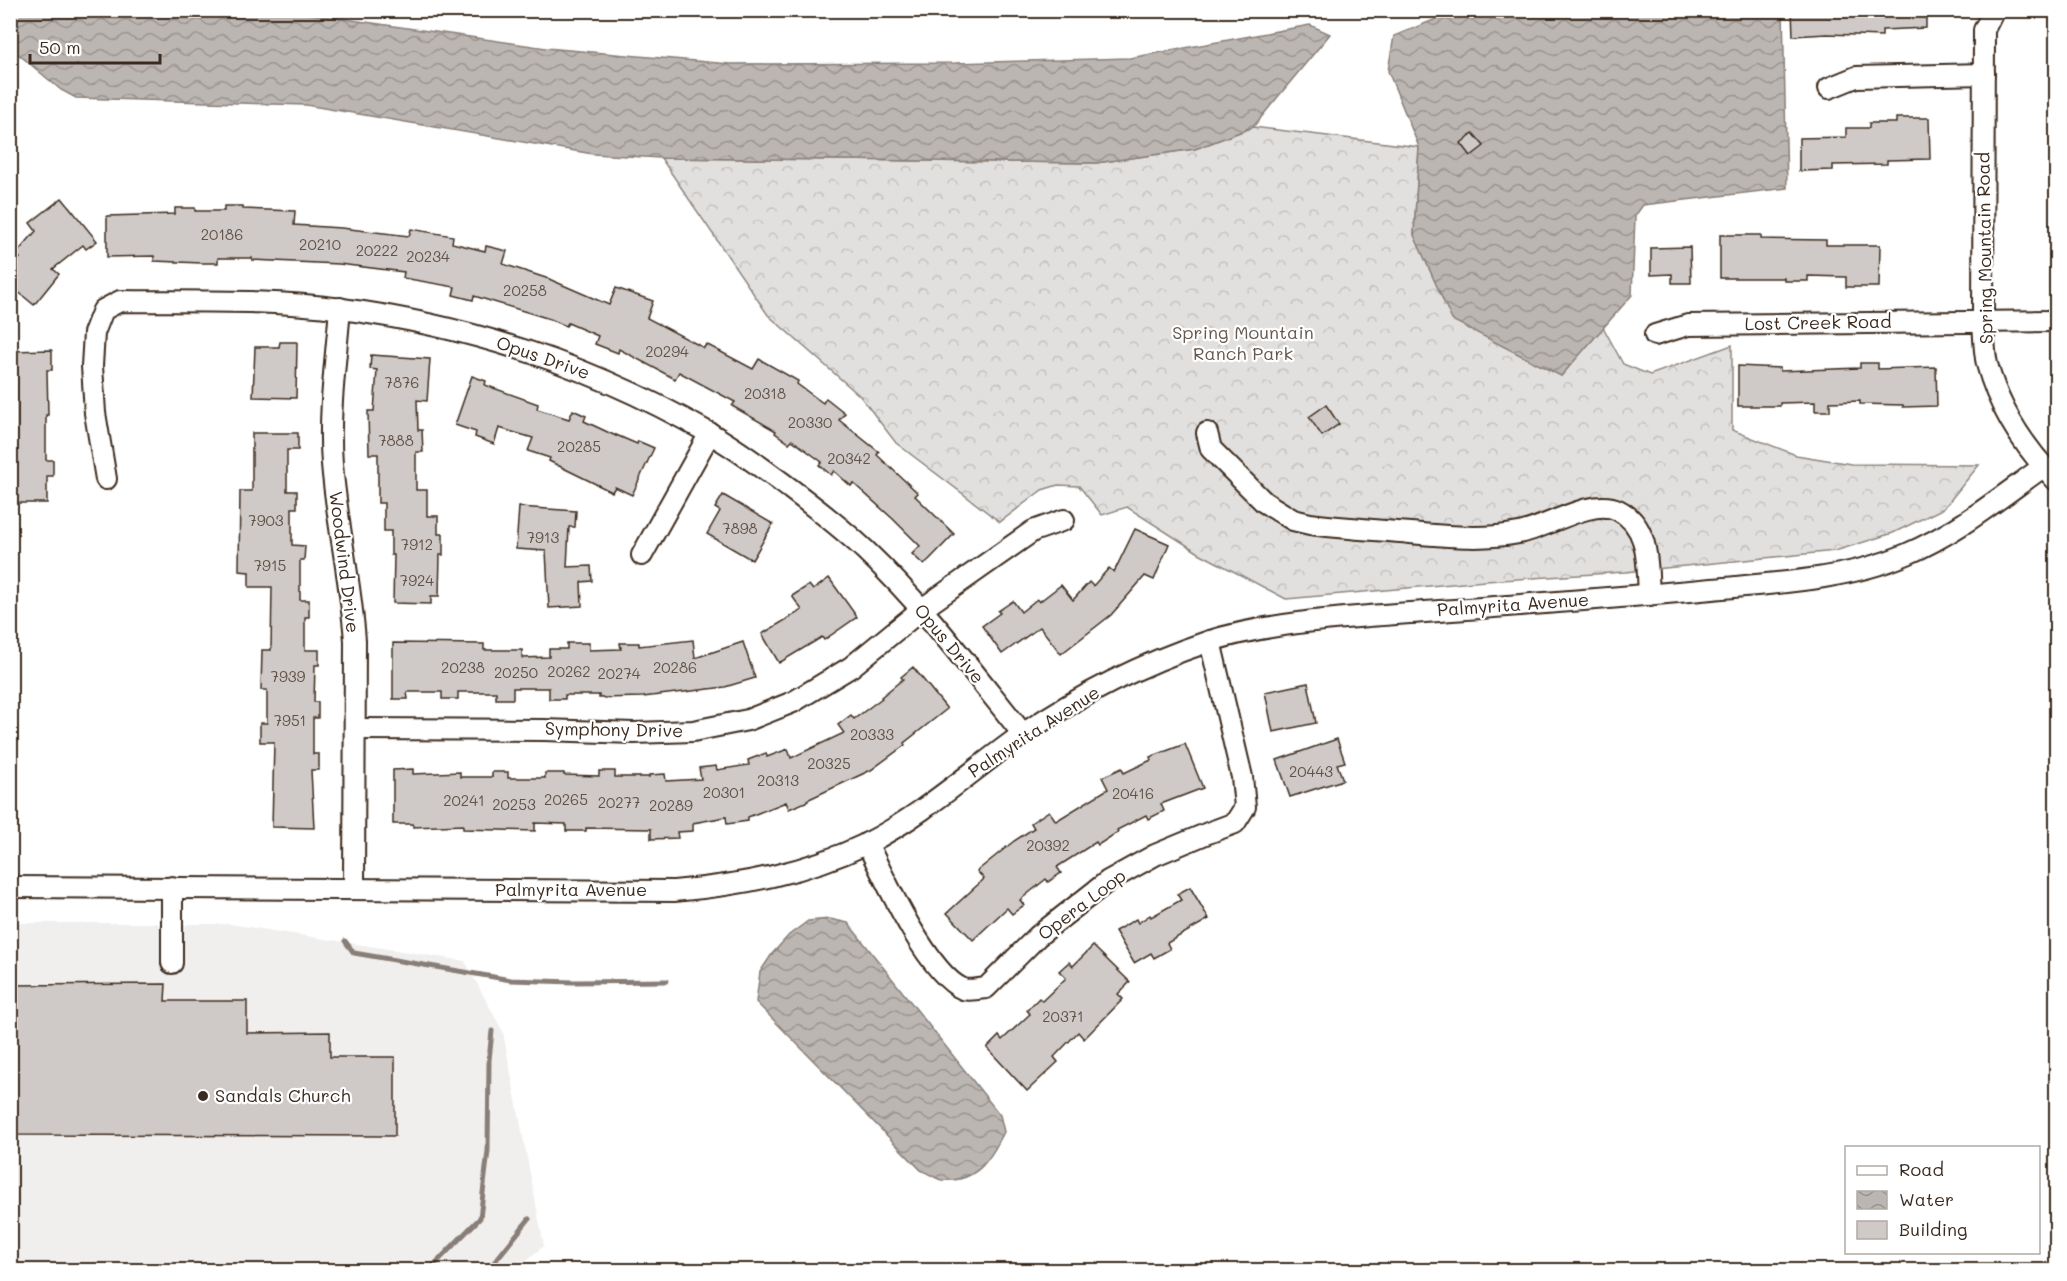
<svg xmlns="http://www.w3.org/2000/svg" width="2067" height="1281" viewBox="0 0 2067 1281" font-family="Mali,sans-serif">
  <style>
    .built { fill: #f1efee }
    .forest { fill: url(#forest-crowns); stroke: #8e857e; stroke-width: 1.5 }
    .water { fill: url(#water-waves); stroke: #887e77; stroke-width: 1.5 }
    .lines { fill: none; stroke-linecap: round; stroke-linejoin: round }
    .stream { stroke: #887e77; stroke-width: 5 }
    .building { fill: #cfcac7; stroke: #3b2a1e; stroke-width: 1.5 }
    .minor-casing { stroke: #3b2a1e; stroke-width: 24 }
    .minor { stroke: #fff; stroke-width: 20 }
    .poi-dot { fill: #3b2a1e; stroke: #fff; stroke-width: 2 }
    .labels { text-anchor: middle; stroke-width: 4.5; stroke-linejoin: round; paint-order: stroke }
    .number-label { font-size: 15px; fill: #605248 }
    .street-label { font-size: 18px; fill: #3b2a1e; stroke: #fff }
    .park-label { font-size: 18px; fill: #65584e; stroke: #fff }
    .poi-label { font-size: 18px; fill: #3b2a1e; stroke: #fff; text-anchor: start }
  </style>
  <defs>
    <pattern id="forest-crowns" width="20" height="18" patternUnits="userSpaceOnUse" patternTransform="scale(1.5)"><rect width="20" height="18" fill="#e2e0de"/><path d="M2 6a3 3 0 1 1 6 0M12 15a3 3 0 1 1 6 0" fill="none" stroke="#c3c0be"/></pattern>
    <pattern id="water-waves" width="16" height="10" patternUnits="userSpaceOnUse" patternTransform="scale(1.5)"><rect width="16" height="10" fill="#bcb6b3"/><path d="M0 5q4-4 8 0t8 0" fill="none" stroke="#9a9491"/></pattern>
  </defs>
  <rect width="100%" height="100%" fill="#fff"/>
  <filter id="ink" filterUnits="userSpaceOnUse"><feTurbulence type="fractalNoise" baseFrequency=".0167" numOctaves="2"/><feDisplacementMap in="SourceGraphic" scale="12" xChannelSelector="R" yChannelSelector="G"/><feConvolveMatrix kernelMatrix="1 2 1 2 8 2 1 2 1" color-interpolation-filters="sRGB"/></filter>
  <g filter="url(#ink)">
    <polygon class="built" points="11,923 157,923 161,926 185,926 188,924 230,924 465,961 503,1032 544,1246 514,1270 11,1270"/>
    <polygon class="forest" points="1253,127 1419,147 1414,235 1561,376 1603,327 1623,364 1650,375 1732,345 1732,430 1796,455 1851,464 1979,465 1944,508 1893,533 1835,551 1625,572 1485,581 1286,599 1199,553 1127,507 1102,515 1079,486 1058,485 1042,490 1000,522 896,443 860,396 768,315 661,158 1096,163 1195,149"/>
    <g class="water">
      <polygon points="11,10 289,11 546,48 730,64 955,63 1130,58 1310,25 1330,34 1253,127 1195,149 1096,163 661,158 593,154 306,105 76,98 61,90 11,48"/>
      <polygon points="1456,11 1783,11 1787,188 1643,205 1635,216 1632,295 1561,376 1452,320 1414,235 1419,147 1388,71 1394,36"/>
      <path d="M830,919L848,923L1000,1115L1004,1132C991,1158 977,1183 942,1180C936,1179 928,1173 921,1170L756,1002L760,972L772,954L789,935L808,921Z"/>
    </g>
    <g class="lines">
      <g class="stream">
        <polyline points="345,941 354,953 511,980 573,982 667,981"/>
        <polyline points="433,1266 480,1218 488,1151 489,1060 492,1031"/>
        <polyline points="488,1270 529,1219"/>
      </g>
    </g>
    <g class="building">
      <polygon points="1792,10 1926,10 1926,28 1882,30 1882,36 1827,34 1793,36"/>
      <polygon points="1896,118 1929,118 1930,159 1887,160 1887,164 1833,165 1833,170 1799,171 1799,138 1846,137 1846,128 1869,128 1869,123 1896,123"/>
      <polygon points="1473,133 1484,146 1471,156 1461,143"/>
      <polygon points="62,198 97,241 86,249 83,245 53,269 59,274 34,305 10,285 10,269 20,258 16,254 36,231 30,223"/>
      <polygon points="224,206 243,206 243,209 295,211 294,225 341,228 409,236 411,229 453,236 452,243 485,251 486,246 507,251 503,264 549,279 609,305 616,288 653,301 647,318 704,348 706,344 753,369 759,359 798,381 797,384 823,403 826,398 845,413 839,420 879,452 877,455 918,493 915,496 954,534 924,565 912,554 920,546 893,519 853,483 851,486 834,471 831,475 819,465 822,462 792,440 789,443 775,433 776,431 732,406 735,402 679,372 675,379 619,349 618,353 595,344 598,336 568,323 566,326 550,319 474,296 473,300 453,295 455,287 403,278 404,272 339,264 252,260 252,258 218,258 218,263 202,263 154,261 154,256 107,257 107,216 175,214 175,208 195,208 195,211 224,211"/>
      <polygon points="1720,235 1761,235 1761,239 1826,240 1826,245 1880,245 1879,287 1846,287 1846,277 1808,276 1808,281 1784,281 1784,278 1720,278"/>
      <polygon points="1690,247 1691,283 1672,283 1672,274 1651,275 1651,248"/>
      <polygon points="280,342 297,342 296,398 253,397 255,347 279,347"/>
      <polygon points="52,350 52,370 47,370 48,415 46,415 46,460 53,460 53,476 47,476 47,503 10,503 10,351"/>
      <polygon points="371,355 430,359 427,401 417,400 418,430 422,430 423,452 416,452 416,490 427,490 427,516 438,516 438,534 443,534 443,555 440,555 439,596 431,596 431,604 393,603 394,555 391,555 391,531 384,531 384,503 378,503 378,454 369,454 368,411 374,411 377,370 370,369"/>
      <polygon points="1860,363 1878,363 1878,369 1936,367 1937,406 1903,407 1903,405 1860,404 1860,401 1830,402 1830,411 1815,411 1815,402 1780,403 1780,406 1738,406 1738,366 1780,368 1780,371 1860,368"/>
      <polygon points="472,376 486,381 485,385 538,404 537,409 569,419 573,410 586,416 584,421 616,436 616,435 637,444 638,441 654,448 632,495 615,487 612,492 549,461 550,458 528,451 533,438 499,428 494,444 475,437 476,432 455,425"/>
      <polygon points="1326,405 1339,424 1322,436 1309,417"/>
      <polygon points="252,433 298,433 298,450 287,450 287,491 297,491 297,508 292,508 292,545 305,546 304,560 300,560 300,600 309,600 309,617 305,617 305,650 319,650 319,665 315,665 314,702 318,702 318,718 313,718 313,754 319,754 319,770 311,770 314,828 272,827 274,742 260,742 260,723 267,723 267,690 261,690 262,650 271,650 272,587 249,587 249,572 239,571 240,491 252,491"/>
      <polygon points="723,495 773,524 752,560 707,534 720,511 715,508"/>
      <polygon points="519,507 576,511 575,527 569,527 567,567 591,566 592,581 581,582 582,606 549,608 546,551 516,549"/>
      <polygon points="1135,529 1169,544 1154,580 1145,576 1111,615 1061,654 1040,627 1002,654 982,626 1000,613 998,611 1013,601 1021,612 1037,599 1039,602 1061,585 1073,600 1089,582 1093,586 1109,568 1114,572"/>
      <polygon points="829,578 857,617 824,640 822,637 779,663 762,634 802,610 792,596 809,585 813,590"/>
      <polygon points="693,640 695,658 743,642 755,678 725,687 643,697 599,698 599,695 565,695 565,699 549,699 549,688 513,688 513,699 496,699 496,692 458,692 458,699 442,699 442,692 407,692 408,699 393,699 393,643 484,644 484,650 522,650 522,658 549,657 549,649 567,649 567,643 589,643 589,650 621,649 620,643 639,643 639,646"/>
      <polygon points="913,667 947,709 904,743 905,745 871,770 807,800 808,801 789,809 786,802 748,817 748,821 727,824 726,817 693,823 693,831 677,832 678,838 651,839 651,829 586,828 586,831 566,831 566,824 535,823 535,831 463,829 463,825 413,827 413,824 393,824 393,770 413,769 413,774 460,772 460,777 492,777 492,772 508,772 508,778 545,778 545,773 564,773 564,775 599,776 599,771 615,771 615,777 649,777 649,775 665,774 666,781 701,779 699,768 716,766 717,770 749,765 748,760 766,753 767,757 788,749 791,758 844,733 838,725 851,715 854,719 882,698 881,697 903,679 901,677"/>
      <polygon points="1308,683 1316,723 1273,732 1265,692"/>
      <polygon points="1337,739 1345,762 1337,764 1343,780 1290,797 1277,760"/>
      <polygon points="1185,744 1203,788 1161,804 1164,811 1148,819 1146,815 1117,830 1118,832 1098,845 1096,842 1057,867 1061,873 1048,882 1046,879 1020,900 1024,905 1012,914 1007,908 973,940 947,913 984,879 977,871 1014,841 1034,828 1031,823 1049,811 1056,821 1108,789 1102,777 1122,768 1124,773 1151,760 1150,757"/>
      <polygon points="1190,887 1209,919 1167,943 1170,949 1154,958 1151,953 1134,963 1115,931 1136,919 1138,923 1150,915 1151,917 1181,900 1177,894"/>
      <polygon points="1093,946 1130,982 1118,994 1123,999 1084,1039 1078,1032 1054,1057 1058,1062 1027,1091 987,1048 999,1036 1002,1040 1030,1014 1027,1010 1039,998 1042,1001 1066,978 1059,971 1069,962 1073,966"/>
      <polygon points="166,984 165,1001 247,1001 247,1033 330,1032 330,1057 395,1057 395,1136 10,1135 10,985"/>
    </g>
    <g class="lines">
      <defs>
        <g id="minor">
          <path d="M1994,10L1984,30L1983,322C1984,335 1984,351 1987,364C1999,409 2024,447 2056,480"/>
          <polyline points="1829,88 1856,77 1984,74"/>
          <path d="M340,308C336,360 328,413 332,464C337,524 351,582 355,641L354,888"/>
          <polyline points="1655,335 1688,325 2056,321"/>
          <path d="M1207,433L1211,449L1264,502L1293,520L1310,524C1343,528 1376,530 1410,533C1446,536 1483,540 1519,533C1547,528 1592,497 1618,510C1650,526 1647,564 1649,595"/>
          <path d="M106,479L95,413L92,366L94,333L103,310L120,301C194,302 268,299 342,309C471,326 596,368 709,433C738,449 765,470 792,490C817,509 842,528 865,550C924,606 973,672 1023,734"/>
          <polyline points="642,555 710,433"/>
          <polyline points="355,729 544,730 634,733 693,731 748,720 793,702 851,667 922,609 1033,531 1064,520"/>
          <path d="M867,843C884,878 928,974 963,989C969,991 979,989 986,988L1038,936L1108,881L1155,855L1208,833L1235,823L1245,807L1242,777L1210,641"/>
          <path d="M10,887L674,891C741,885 805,873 866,844C923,815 971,771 1023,734C1080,695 1141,664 1207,642C1272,621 1357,617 1425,612C1521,605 1616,598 1712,589C1777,583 1846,580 1907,554C1957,533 1999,498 2043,467"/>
          <polyline points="172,887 172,963"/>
        </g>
      </defs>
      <use href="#minor" class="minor-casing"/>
      <use href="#minor" class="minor"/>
    </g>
  </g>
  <circle class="poi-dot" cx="203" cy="1096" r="6"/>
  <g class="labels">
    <g class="number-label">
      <text x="222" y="240">20186</text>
      <text x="320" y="250">20210</text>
      <text x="377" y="256">20222</text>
      <text x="428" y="262">20234</text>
      <text x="525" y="296">20258</text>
      <text x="667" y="357">20294</text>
      <text x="402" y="388">7876</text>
      <text x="765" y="399">20318</text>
      <text x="810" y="428">20330</text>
      <text x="396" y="446">7888</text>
      <text x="579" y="452">20285</text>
      <text x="849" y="464">20342</text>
      <text x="266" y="526">7903</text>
      <text x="740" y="534">7898</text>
      <text x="543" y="543">7913</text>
      <text x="417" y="550">7912</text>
      <text x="270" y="571">7915</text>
      <text x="417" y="586">7924</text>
      <text x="463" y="673">20238</text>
      <text x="675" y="673">20286</text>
      <text x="569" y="677">20262</text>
      <text x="516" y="678">20250</text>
      <text x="619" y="679">20274</text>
      <text x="288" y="682">7939</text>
      <text x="290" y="726">7951</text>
      <text x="872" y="740">20333</text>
      <text x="829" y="769">20325</text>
      <text x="1311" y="777">20443</text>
      <text x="778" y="786">20313</text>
      <text x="724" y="798">20301</text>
      <text x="1133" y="799">20416</text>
      <text x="566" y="805">20265</text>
      <text x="464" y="806">20241</text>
      <text x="619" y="808">20277</text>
      <text x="514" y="810">20253</text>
      <text x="671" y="811">20289</text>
      <text x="1048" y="851">20392</text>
      <text x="1063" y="1022">20371</text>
    </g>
    <g class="street-label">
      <text transform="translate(1985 248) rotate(-91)" y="6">Spring Mountain Road</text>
      <text transform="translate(1818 323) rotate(-1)" y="6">Lost Creek Road</text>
      <text transform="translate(543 358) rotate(19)" y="6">Opus Drive</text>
      <text transform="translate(344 562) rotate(83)" y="6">Woodwind Drive</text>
      <text transform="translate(1513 605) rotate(-4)" y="6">Palmyrita Avenue</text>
      <text transform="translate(949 644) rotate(50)" y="6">Opus Drive</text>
      <text transform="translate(614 730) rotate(1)" y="6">Symphony Drive</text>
      <text transform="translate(1034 732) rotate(-33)" y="6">Palmyrita Avenue</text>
      <text x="571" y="896">Palmyrita Avenue</text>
      <text transform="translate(1082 905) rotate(-37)" y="6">Opera Loop</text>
    </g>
    <g class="park-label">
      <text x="1243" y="339">Spring Mountain<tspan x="1243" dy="21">Ranch Park</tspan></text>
    </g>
    <g class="poi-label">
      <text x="215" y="1102">Sandals Church</text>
    </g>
  </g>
  <rect width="2067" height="1281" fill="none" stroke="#fff" stroke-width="36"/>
  <rect x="18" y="18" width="2031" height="1245" fill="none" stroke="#3b2a1e" stroke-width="2" filter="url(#ink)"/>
  <rect x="1845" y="1146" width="195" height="108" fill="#ffffff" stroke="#b1aaa5" stroke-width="1.5"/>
  <rect x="1857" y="1166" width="30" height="9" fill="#ffffff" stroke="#b1aaa5" stroke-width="1.5"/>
  <text x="1899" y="1176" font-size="18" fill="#3b2a1e">Road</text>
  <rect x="1857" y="1191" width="30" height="18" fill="url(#water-waves)" stroke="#b1aaa5" stroke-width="1.5"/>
  <text x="1899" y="1206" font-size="18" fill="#3b2a1e">Water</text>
  <rect x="1857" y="1221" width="30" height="18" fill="#cfcac7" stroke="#b1aaa5" stroke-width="1.5"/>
  <text x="1899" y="1236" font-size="18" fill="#3b2a1e">Building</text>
  <path d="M30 54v9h130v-9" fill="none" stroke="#3b2a1e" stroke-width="3"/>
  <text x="39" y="54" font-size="18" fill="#3b2a1e" stroke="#ffffff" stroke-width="4.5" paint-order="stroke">50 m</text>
</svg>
